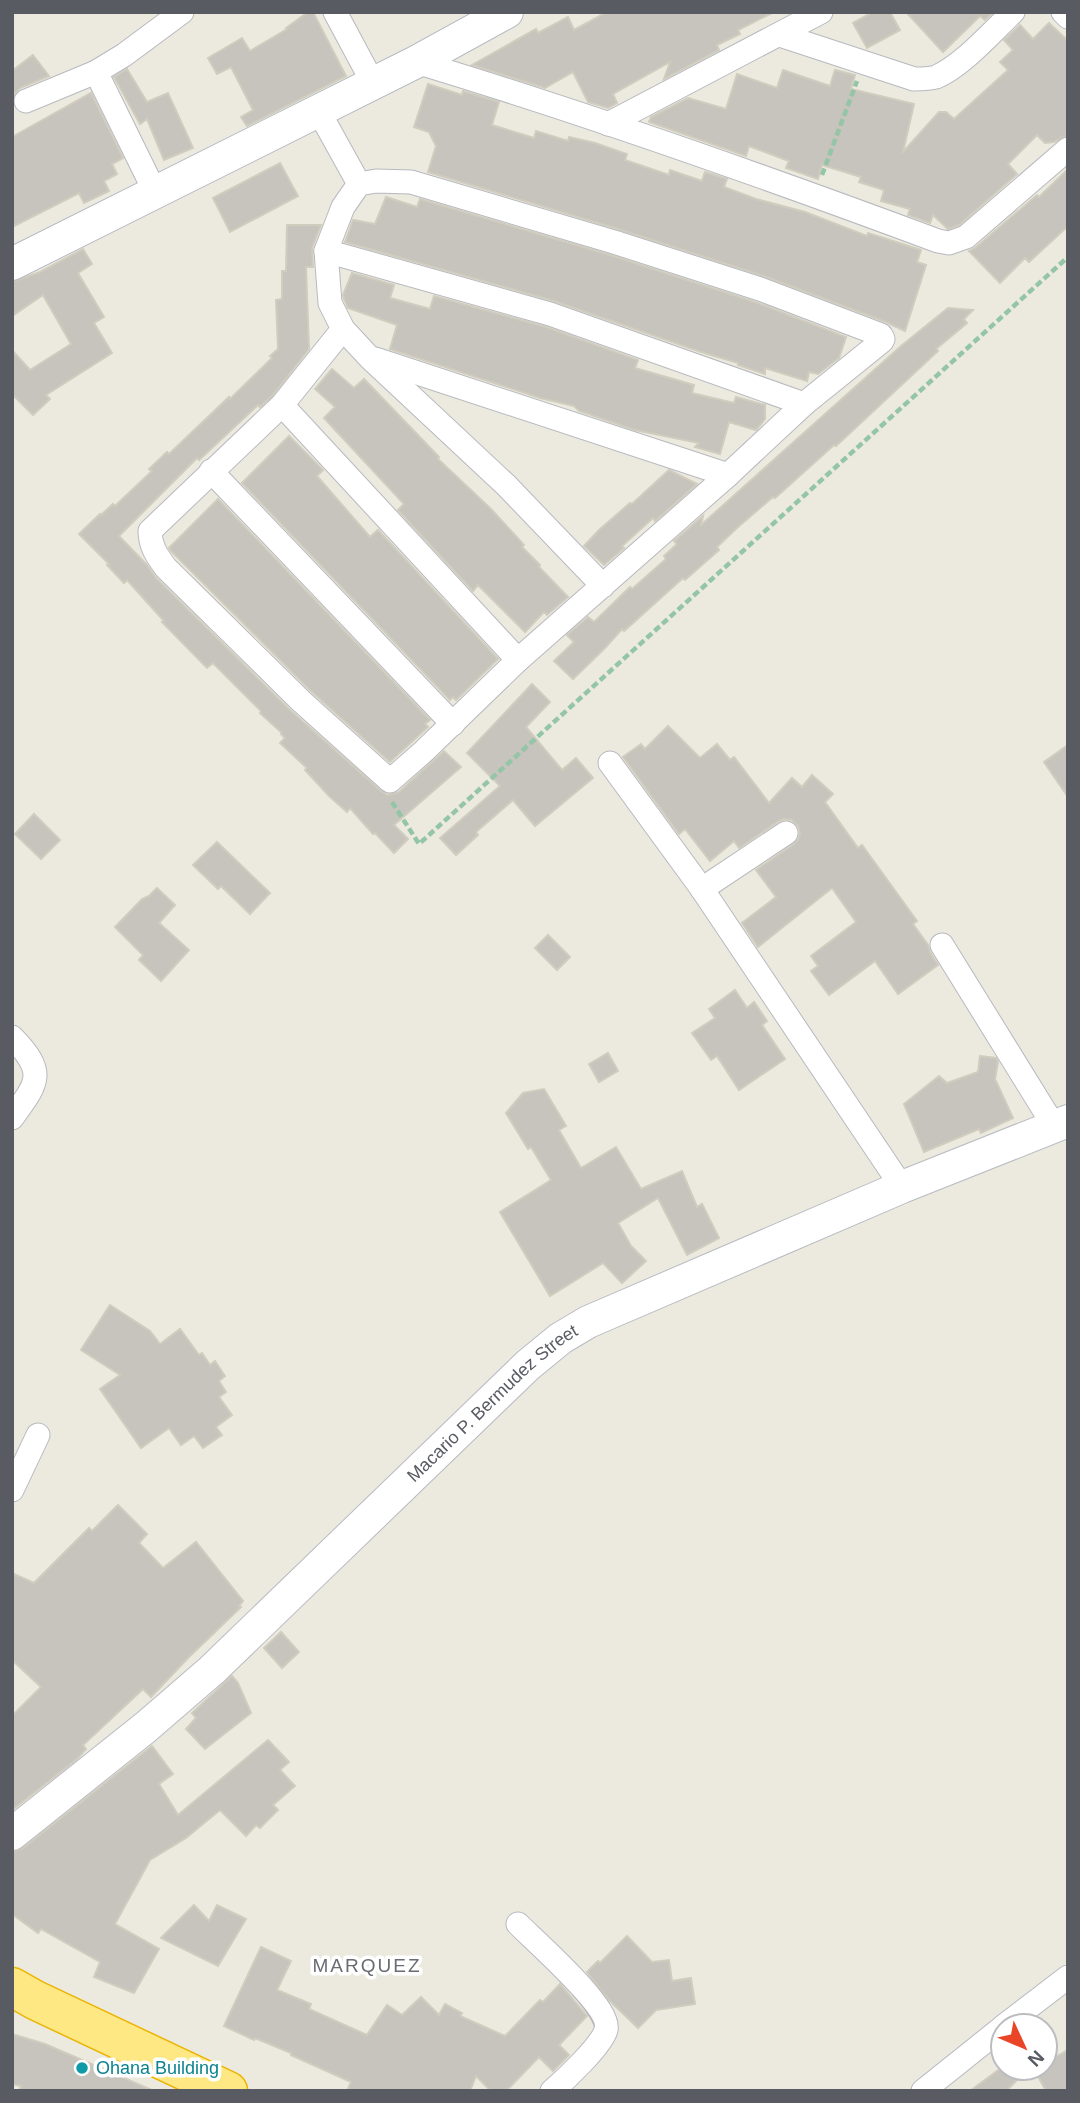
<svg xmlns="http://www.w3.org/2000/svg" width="1080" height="2103" viewBox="0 0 1080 2103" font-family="Arial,sans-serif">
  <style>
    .building { fill: #c6c4bd; stroke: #d0ccbe; stroke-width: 2 }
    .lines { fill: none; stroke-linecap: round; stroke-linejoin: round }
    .street-casing { stroke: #b7b9bf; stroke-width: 25 }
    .secondary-casing { stroke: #b8bbc2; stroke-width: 34 }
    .highway-casing { stroke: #ebb400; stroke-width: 41 }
    .path { stroke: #94c5a6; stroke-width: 4.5; stroke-dasharray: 7 3.5; stroke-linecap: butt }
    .street { stroke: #fff; stroke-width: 23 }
    .secondary { stroke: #fff; stroke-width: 32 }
    .highway { stroke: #fee884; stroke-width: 38 }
    .culture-dot { fill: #0f9aa8; stroke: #fff; stroke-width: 2.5 }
    .labels { text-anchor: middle; stroke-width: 7; stroke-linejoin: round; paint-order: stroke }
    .street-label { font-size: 18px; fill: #585b61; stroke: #fff }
    .culture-label { font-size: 18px; fill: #0d838f; stroke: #fff; text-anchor: start }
    .neighbourhood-label { font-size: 19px; letter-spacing: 2px; fill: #696d73; stroke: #fff }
  </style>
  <rect width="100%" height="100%" fill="#eceadf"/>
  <g class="building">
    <polygon points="308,12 313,12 346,76 247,126 241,117 253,110 231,67 217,74 208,58 242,38 250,51 287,29 286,28"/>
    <polygon points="607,12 774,12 738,30 740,34 717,45 719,50 664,79 670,62 613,94 617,103 608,108 588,102 573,72 545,88 472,65 536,29 538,33 568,17 574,30"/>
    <polygon points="873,12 890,12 900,30 867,48 853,23"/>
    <polygon points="906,12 993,12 985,20 980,16 943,52"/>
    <polygon points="1049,23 1068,41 1068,135 1054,142 1045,143 1037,135 1008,164 1017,174 959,225 948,229 933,215 930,223 908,215 910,209 881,201 884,190 859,182 861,177 822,165 818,179 786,168 789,161 749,146 746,156 649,122 651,117 688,98 726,109 737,74 777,88 783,70 830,86 835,70 855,75 851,89 914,104 903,152 939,112 946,112 954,119 1008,70 1000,62 1013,50 1004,40 1020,25 1033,39"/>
    <polygon points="33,55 49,76 20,88 15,93 12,99 12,71"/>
    <polygon points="127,69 147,102 168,93 193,148 164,160 147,119 140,124 114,77"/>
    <polygon points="428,84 462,95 463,91 499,102 492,125 534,138 536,131 568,141 569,137 595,143 627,154 625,160 669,175 670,170 702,181 705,172 727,179 724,187 756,199 805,212 867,236 868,233 921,250 917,262 926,265 905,331 886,322 764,276 618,229 428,172 436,146 429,132 414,127"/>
    <polygon points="91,93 123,158 112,164 117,174 104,181 109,191 84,203 79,193 12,227 12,137"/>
    <polygon points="280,163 298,196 230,232 213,198"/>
    <polygon points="1068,169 1068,226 1029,262 1025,258 1000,283 969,251 975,248 1037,195 1039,197"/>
    <polygon points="386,197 417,207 420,199 610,255 755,302 846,337 839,358 818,374 809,372 807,381 765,368 765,374 738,365 738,363 701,352 554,301 345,242 353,220 375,224"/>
    <polygon points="287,225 321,225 312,248 313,267 306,267 309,349 272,396 260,407 258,405 199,460 197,458 119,536 147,565 156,578 291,711 381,791 387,795 399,792 444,751 461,767 394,825 408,839 394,853 375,833 373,834 350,808 347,812 329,796 305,770 307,768 280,743 285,738 281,734 282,733 260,713 261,711 213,663 207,668 162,622 164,621 127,580 124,583 107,565 109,564 79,534 100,514 101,515 113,504 115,506 152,471 149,469 167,452 169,454 229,397 230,399 272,358 270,356 278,349 276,300 282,299 282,271 286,271"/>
    <polygon points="83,249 92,264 78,273 104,317 94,323 112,353 46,395 50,399 33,415 12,394 12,350 30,370 71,344 43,295 12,316 12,282 40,272"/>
    <polygon points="352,273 394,285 390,298 430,309 434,296 546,327 638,360 635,368 694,385 692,393 734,403 736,397 765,405 765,419 756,430 729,422 720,454 695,447 699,443 635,430 579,411 574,406 540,398 390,349 397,325 348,308 344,299 343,295"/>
    <polygon points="948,308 973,310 964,319 967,323 936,349 938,351 836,446 834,445 775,498 773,497 738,527 717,547 719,550 685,580 683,578 624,631 622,629 605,648 573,679 554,661 574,642 567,635 588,617 594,622 630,587 632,589 666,559 664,556 677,544 674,541 703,516 701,525 901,346"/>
    <polygon points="332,369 354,388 364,379 439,457 438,459 491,509 524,545 522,547 540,565 539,567 568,597 547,615 544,612 525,632 478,585 473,591 398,510 404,504 324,418 335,407 315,389"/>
    <polygon points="289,436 323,470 317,476 370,537 378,530 498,659 456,700 453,697 450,700 242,483"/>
    <polygon points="669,470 697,484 655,521 653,518 622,546 624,548 604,565 584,546 599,530 630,503 632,504"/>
    <polygon points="218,499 430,720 425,724 428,727 390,762 311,691 171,551 169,548"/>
    <polygon points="532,684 550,702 526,727 562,770 576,758 593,778 535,826 513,800 476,832 478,835 456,855 440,838 500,786 467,753"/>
    <polygon points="668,726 700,758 717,744 730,760 734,757 769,803 792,778 802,787 812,775 833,794 825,802 858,848 862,845 917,921 913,924 928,945 930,952 938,965 898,994 875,961 829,995 811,971 818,966 811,956 856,922 832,888 758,947 742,923 776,897 756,870 794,844 798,840 800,833 798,826 792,820 784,819 779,821 739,848 734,841 710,861 685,829 679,834 623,757 641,744 645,749"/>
    <polygon points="1068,745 1068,797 1044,762"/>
    <polygon points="34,814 60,840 41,859 15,834"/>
    <polygon points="217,842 270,893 250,914 221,886 218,889 193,865"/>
    <polygon points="157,888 175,905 159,923 189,950 161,981 139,960 143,955 115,927 142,899 149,896"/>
    <polygon points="548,935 570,957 557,970 535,948"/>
    <polygon points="735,990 747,1008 754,1002 767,1021 762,1025 785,1059 739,1090 717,1056 711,1060 692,1033 715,1018 709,1009"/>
    <polygon points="608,1053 618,1071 599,1082 589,1064"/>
    <polygon points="980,1056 996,1058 998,1062 995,1079 1013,1118 981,1133 979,1129 924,1152 904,1104 939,1076 947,1083 978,1072"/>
    <polygon points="544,1089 566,1126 559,1130 581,1168 616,1147 641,1189 682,1171 697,1207 702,1204 719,1238 687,1255 658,1198 618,1223 631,1246 646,1261 622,1283 603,1263 550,1296 500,1212 551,1180 531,1147 528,1149 506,1113 523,1093"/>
    <polygon points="110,1305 150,1331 160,1344 180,1329 199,1355 202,1353 210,1365 215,1361 225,1376 219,1381 226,1392 219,1397 232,1415 216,1427 222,1435 203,1448 194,1436 181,1445 169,1428 141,1448 100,1389 120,1375 81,1350"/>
    <polygon points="118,1505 147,1534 139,1543 163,1568 196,1542 243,1601 239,1606 241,1607 188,1658 151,1697 143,1689 83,1745 86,1749 77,1759 12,1810 12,1716 41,1687 12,1660 12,1573 34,1583 89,1528 92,1531"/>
    <polygon points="281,1632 299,1652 282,1668 264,1648"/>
    <polygon points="232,1676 238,1683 251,1713 205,1749 186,1729 196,1718 192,1713"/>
    <polygon points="268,1740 289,1762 280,1770 295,1786 273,1805 278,1810 260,1828 256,1825 246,1836 220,1810 186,1838 150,1860 115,1924 159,1949 134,1993 94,1977 100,1962 41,1929 38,1933 12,1914 12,1852 23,1848 152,1746 173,1774 159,1784 178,1815"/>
    <polygon points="194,1905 209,1921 217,1905 246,1919 218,1966 161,1938"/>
    <polygon points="627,1936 652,1962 669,1960 672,1981 691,1978 695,2004 656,2010 638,2028 609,2000 587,1972 598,1961 600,1963"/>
    <polygon points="261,1947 291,1961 277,1990 311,2004 309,2009 367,2035 387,2005 402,2015 421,1997 439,2015 445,2004 462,2013 460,2016 505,2036 540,2000 543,2002 560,1984 587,2016 559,2045 569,2055 553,2071 539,2057 506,2091 491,2091 476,2076 470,2091 347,2091 351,2082 291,2055 291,2053 255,2038 254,2040 224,2026"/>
    <polygon points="12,2034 45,2044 154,2091 19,2091 21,2086 12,2084"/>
    <polygon points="1068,2050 1068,2091 1046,2091 1034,2069 1045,2068 1045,2063"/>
    <polygon points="1001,2068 1029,2068 1006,2091 970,2091"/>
  </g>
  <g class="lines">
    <defs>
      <g id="street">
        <polyline points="335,12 373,83"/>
        <polyline points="1063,12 1068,17"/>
        <path d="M780,35L914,79C922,79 929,79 936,77C961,67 993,31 1013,12"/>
        <path d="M416,62C592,115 766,177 938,241L949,243L966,237L1068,149"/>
        <polyline points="96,72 155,192"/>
        <polyline points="26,101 96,72 124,55 182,12"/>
        <polyline points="318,110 359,184"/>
        <polyline points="608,124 821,12"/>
        <polyline points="326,251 550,314 804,404"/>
        <path d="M343,329L282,405L150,531C150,546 157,556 166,568L301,701L390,781L424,751L518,660L728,475L804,404L882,341L883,339L881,335L760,289L614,242L411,182L376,181L359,184L343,207L326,251L330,303L343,329L369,357L506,485L603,586"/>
        <polyline points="375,359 728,475"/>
        <polyline points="282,405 518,660"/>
        <polyline points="211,471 453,724"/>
        <polyline points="610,763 702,889 902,1187"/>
        <polyline points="702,889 786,833"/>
        <polyline points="942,945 1054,1126"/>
        <path d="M12,1037C47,1073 38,1082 12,1118"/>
        <polyline points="12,1490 38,1435"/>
        <path d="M518,1924C535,1941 612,2008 606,2030C601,2046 566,2079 552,2091"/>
        <polyline points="1004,2026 1068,1977"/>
        <polyline points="923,2091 1003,2027"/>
      </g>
      <g id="secondary">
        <polyline points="12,264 416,62 507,12"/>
        <path id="s1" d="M12,1834L146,1727L212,1670L528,1365L561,1338L588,1322L902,1187L1068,1121"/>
      </g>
      <polyline id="highway" points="12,1987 35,2000 228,2091"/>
    </defs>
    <use href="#street" class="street-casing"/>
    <use href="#secondary" class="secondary-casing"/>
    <use href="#highway" class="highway-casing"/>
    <g class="path">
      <polyline points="822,175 857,81"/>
      <polyline points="392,802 419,844 1068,257"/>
    </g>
    <use href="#street" class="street"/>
    <use href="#secondary" class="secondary"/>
    <use href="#highway" class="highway"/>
  </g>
  <circle class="culture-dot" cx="82" cy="2068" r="7"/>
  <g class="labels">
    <g class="street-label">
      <text dy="6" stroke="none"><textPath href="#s1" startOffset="646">Macario P. Bermudez Street</textPath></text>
    </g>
    <g class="culture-label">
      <text x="96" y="2074">Ohana Building</text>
    </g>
    <g class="neighbourhood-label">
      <text x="367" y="1972">MARQUEZ</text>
    </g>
  </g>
  <rect width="1080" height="2103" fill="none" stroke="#585b61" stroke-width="28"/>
  <g transform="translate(1024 2047) rotate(134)"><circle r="33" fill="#ffffff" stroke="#bcbdc0" stroke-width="2"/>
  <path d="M0-5L12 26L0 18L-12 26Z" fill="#ea4527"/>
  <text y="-10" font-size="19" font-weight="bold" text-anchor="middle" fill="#585b61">N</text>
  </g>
</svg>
